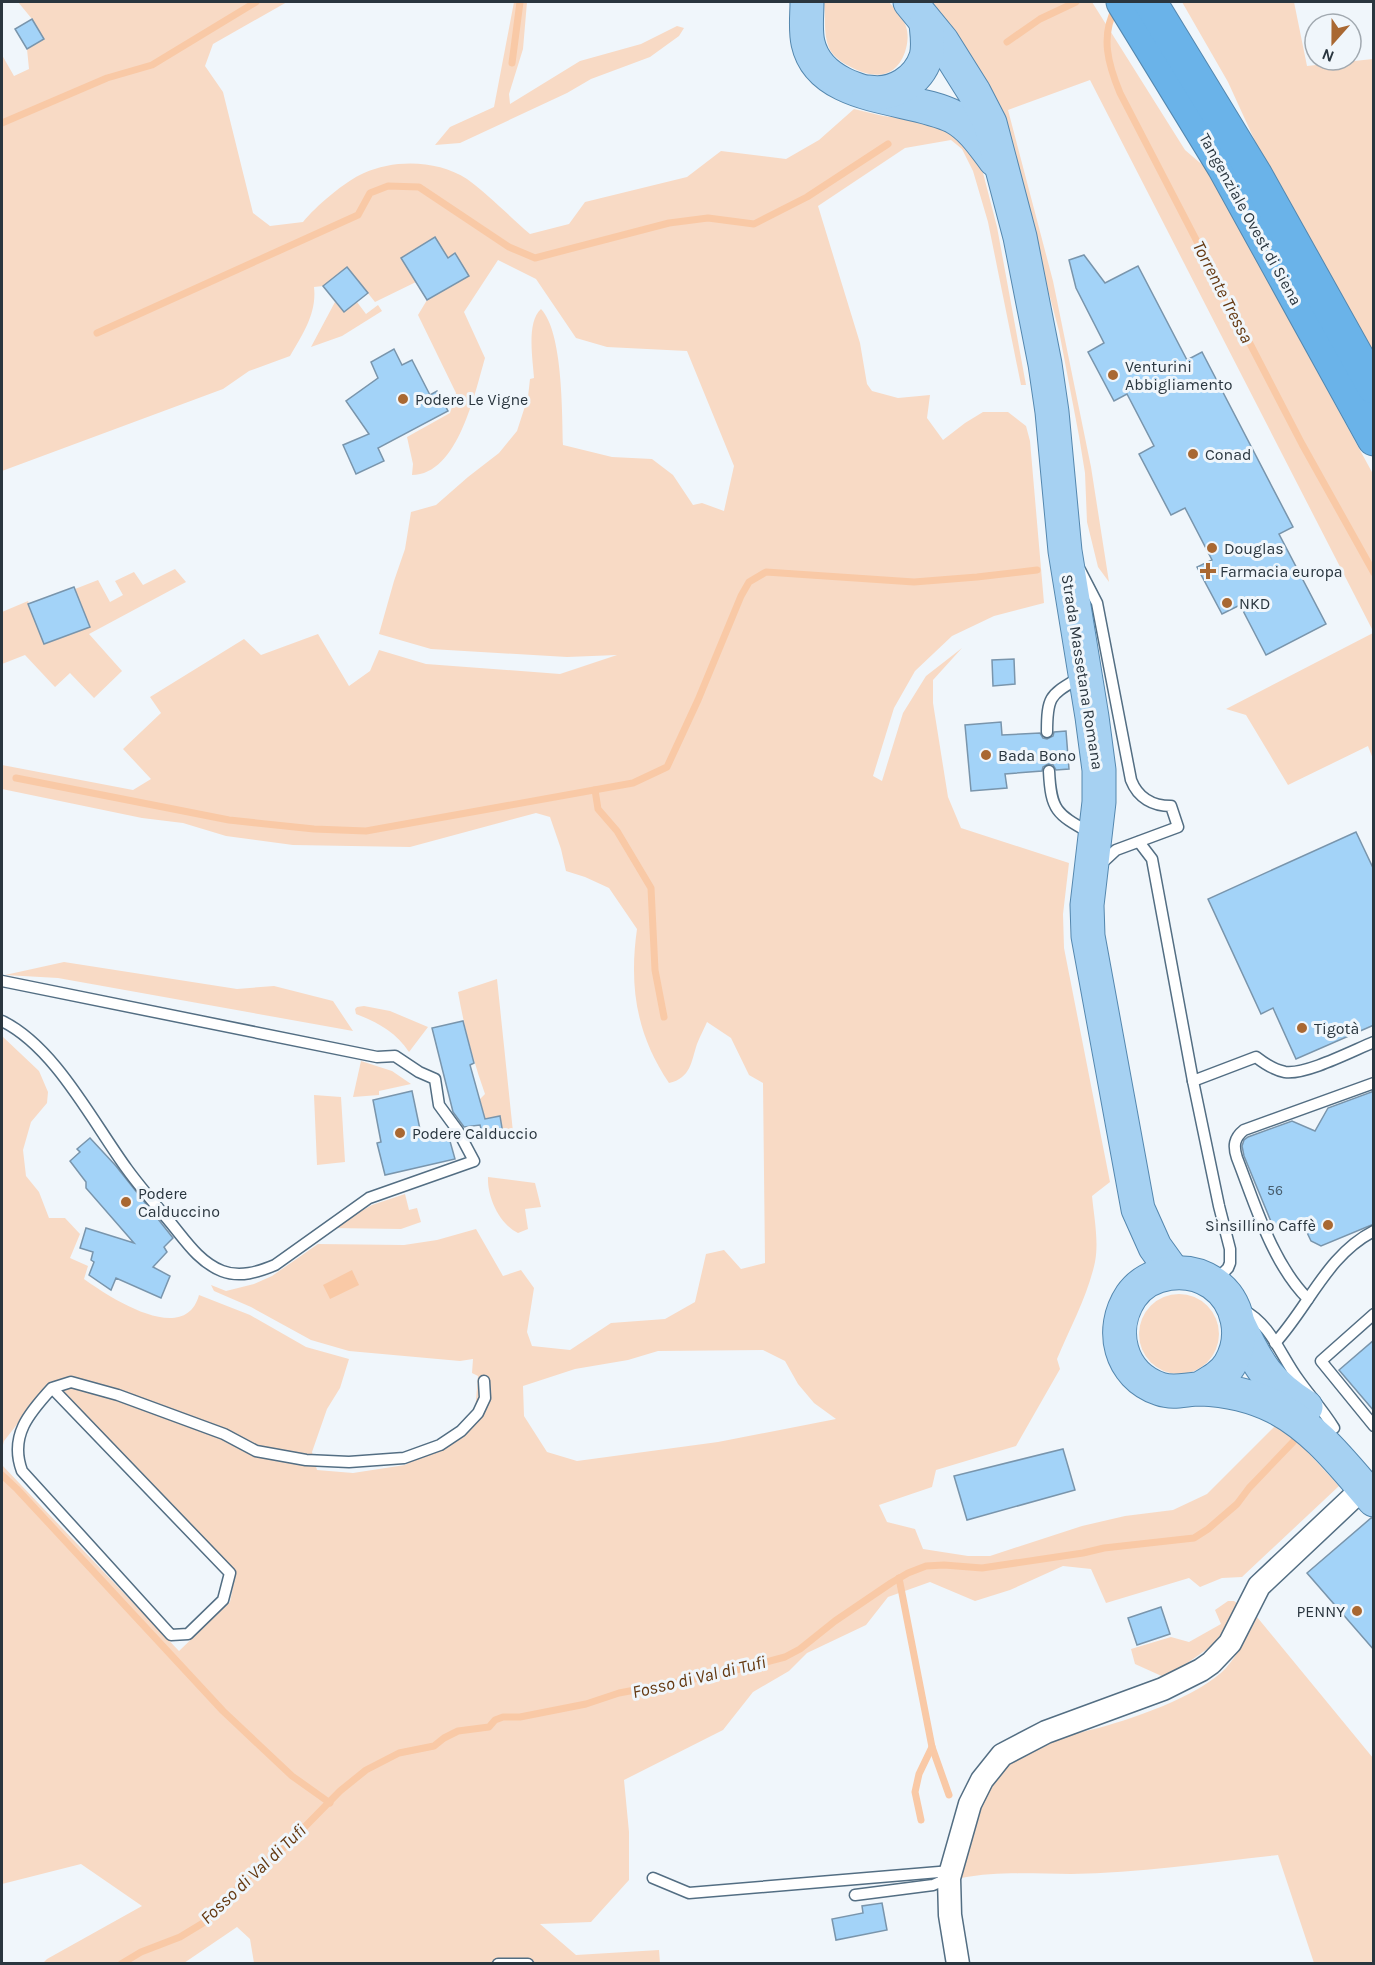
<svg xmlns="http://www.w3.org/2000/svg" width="1375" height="1965" viewBox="0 0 1375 1965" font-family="Karla,sans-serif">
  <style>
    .green { fill: #f8dac5; fill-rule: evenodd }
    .water { fill: #f9c9a6 }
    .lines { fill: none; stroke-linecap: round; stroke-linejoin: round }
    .stream { stroke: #f9c9a6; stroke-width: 7 }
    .building { fill: #a3d3f8; stroke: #7995ac; stroke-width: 1.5 }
    .lane-casing { stroke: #536e83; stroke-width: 13 }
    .street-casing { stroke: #536e83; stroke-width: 25 }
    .primary-casing { stroke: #5487ae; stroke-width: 35 }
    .highway-casing { stroke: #5487ae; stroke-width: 35 }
    .lane { stroke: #fff; stroke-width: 10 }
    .street { stroke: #fff; stroke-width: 22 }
    .primary { stroke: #a6d1f2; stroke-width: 33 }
    .highway { stroke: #6ab3e9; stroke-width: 33 }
    .poi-dot { fill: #a96832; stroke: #f0f6fb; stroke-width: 2 }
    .labels { text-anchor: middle; stroke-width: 6; stroke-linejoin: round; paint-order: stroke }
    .number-label { font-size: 14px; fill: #485d6d }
    .street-label { font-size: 16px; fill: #2a363f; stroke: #f0f6fb }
    .poi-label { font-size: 16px; fill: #2a363f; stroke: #f0f6fb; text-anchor: start }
    .water-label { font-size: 18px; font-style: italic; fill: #643810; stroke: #f0f6fb }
  </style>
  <rect width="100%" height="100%" fill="#f0f6fb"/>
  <g class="green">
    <path d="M18,2H287L213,44L205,66L223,92L253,213L270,226L303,222C315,207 345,181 364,173C395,159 438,160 467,179C488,194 510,217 530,234L569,224L585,202L687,177L721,151L786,159L819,140L854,109L883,116L913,119L950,128L982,169L997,227L1026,385H1021L988,222L973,171L962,149L951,140L905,148L818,206L860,343L867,384L872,391L898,398L930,395L927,418L943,440L965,423L983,412H1008L1026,426L1030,441L1044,603L994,616L952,636L915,671L894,708L873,776L882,781L903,713L926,676L962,648L933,680V703L948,797L961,828L1069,863L1063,914L1064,948L1110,1182L1092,1196C1094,1217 1099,1241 1095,1262C1088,1295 1070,1328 1057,1359L1060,1369L1016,1446L936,1470L932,1487L879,1505L887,1522L915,1529L923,1549L968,1556H990L1082,1526L1125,1516L1173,1510L1207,1494L1276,1425L1302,1446L1339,1486L1242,1577L1222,1578L1200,1587L1189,1578L1106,1603L1091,1569L1063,1566L1010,1590L975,1601L930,1582L888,1597L866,1625L807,1653L789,1671L753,1692L723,1730L624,1780L629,1832V1880L591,1922L540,1924L576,1955L659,1950L660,1963H254L250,1939L237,1927L184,1963L42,1964L47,1959L142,1906L81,1864L2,1884V1809H3L2,1787V1465L179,1651L230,1602L236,1571L51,1381L4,1441L2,1449V1036L39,1071L48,1092L47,1103L31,1122L23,1150L26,1176L39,1192L49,1218H65L80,1234L70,1258L88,1266L84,1279C109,1297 185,1347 199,1295L250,1315L306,1347L349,1359L340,1388L327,1409L312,1452L317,1470L353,1473L405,1465L438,1443L475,1412L478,1376L472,1373L473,1359L460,1361L349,1351L311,1340L251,1307L214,1291L211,1285L226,1291L254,1284L272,1276L318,1244L404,1245L437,1240L476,1229L503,1276L521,1270L534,1288L527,1332L532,1346L570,1350L611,1323L665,1319L695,1302L706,1254L724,1250L741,1269L765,1263L763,1083L749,1075L731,1038L707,1022C704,1029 700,1036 697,1044C691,1062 691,1078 669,1083C636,1034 629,986 637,929L609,888L585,877L566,871L561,849L550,817L536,813L410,847L293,845L226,836L183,823L142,818L2,789V765L133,790L151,779L123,749L161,713L150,697L244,639L261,655L318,634L349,686L370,671L379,650L426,664L560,674L617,655L567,657L431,649L379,634L394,581L405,549L411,512L436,505L468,477L499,453L517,431L528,397L530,379L534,378C533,360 526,322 541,309C563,332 562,413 563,445L612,457L652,459L673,475L693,505L702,503L724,511L734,466L687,351L607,347L576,338L536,279L498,260L464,312L485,358C475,392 458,475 412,475L413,464L407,437L450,413L456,393L418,315L427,300L468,275L455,253L448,258L435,237L402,258L416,282L375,302L347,267L323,286L314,287C317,313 303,334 290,356L249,371L223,389L2,471V55L14,76L29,69L27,49L44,39L32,19ZM763,1350L785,1361L798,1384L814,1403L836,1419L718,1442L577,1461L547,1452L524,1416L523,1386L575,1369L628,1360L658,1351Z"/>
    <polygon points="514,2 527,2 523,49 509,94 510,104 580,61 641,44 677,26 684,28 679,36 650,57 591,79 567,93 460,143 435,145 450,127 494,107"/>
    <path d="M824,2H889C895,9 902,16 905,24C909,33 908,43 905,52C895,80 873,79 849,66C841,62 833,56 829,48C823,33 826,17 824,2Z"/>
    <polygon points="932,2 1092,2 1185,150 1206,168 1373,474 1373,631 1090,80 1008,110 1053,281 1091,467 1109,582 1098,567 1087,522 1085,473 1079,436 1059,331 1016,169 984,78 959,37"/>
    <polygon points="1182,2 1294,2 1307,66 1373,59 1373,361 1265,163 1228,82"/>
    <polygon points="335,302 344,312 357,302 366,314 378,305 382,311 342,336 311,347"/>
    <polygon points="175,569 186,582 89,634 122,671 94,698 70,673 55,687 25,655 2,664 2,612 28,601 44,644 90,627 75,589 98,580 110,602 123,595 115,581 134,572 143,585"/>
    <polygon points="1373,633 1373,759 1368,746 1288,785 1246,715 1226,709"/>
    <polygon points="64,962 237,989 274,986 333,1001 353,1031 58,978 5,975"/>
    <path d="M497,979L513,1132L503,1134L500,1116L485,1119L480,1099L485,1094C473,1060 464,1027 458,992Z"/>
    <path d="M364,1006L390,1011L428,1027L409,1052C396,1032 377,1022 356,1014L355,1009L357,1007Z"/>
    <polygon points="361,1061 392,1071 411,1084 379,1091 379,1095 353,1097"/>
    <polygon points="314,1095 341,1097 345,1162 317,1165"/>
    <path d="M488,1177L535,1183L541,1207L525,1209L528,1229L518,1233C499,1224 487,1196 488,1177Z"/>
    <polygon points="405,1194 409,1210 417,1208 421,1222 401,1229 331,1228 372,1205"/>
    <circle cx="1179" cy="1334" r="40"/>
    <polygon points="1228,1601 1234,1601 1239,1605 1220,1640 1166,1678 1135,1664 1131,1649 1171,1637 1189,1642 1221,1624 1215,1610"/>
    <path d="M1257,1617L1373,1758V1963H1314L1278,1855C1210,1862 1140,1873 1071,1874C1034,1874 999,1871 961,1878C967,1838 980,1792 1011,1763C1033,1743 1063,1737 1090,1730C1128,1721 1200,1696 1226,1668C1239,1653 1248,1635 1257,1617Z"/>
  </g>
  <polygon class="water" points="352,1270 359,1285 330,1299 323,1285"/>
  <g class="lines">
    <g class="stream">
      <path d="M1116,7C1100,36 1108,64 1120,93L1302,444L1374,573"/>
      <polyline points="1007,42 1040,19 1076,2"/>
      <polyline points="512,63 520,2"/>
      <polyline points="2,123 107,78 152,65 256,2"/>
      <polyline points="97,333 358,215 370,193 388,186 419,187 509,247 535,258 669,223 708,218 754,224 807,197 888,144"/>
      <polyline points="16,778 229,820 314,829 366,831 633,783 667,767 698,700 741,596 749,582 766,572 914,582 977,577 1037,570"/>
      <polyline points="595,790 598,809 617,831 651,888 655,970 664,1017"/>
      <polyline points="2,1475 17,1489 223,1711 292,1776 330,1803"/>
      <polyline points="899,1578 932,1747 949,1795"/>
      <polyline points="921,1820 915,1792 919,1774 932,1747"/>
      <polyline points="121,1964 141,1952 180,1937 208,1920 254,1871 287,1845 340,1791 366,1770 399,1753 434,1746 444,1738 458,1731 489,1727 495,1720 503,1717 520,1717 586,1704 619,1693 721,1674 785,1657 800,1649 835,1621 891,1583 908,1573 926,1566 944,1565 982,1568 1083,1553 1104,1548 1194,1538 1208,1529 1237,1504 1249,1488 1293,1442"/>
    </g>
  </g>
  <g class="building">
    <polygon points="32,19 44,39 27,49 15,29"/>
    <polygon points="435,237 448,258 455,253 469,276 427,300 401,258"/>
    <polygon points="1084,255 1105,283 1138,266 1187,360 1202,352 1293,527 1279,534 1326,624 1266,655 1240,605 1222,614 1197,567 1212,560 1185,508 1171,515 1139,454 1154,446 1127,394 1114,401 1088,352 1104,343 1076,288 1069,260"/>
    <polygon points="347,267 368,293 344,312 323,286"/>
    <polygon points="394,349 402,365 412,360 430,395 437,391 448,411 378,448 384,461 356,474 343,445 369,434 346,401 378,378 371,362"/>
    <polygon points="74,587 90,627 44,644 28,604"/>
    <polygon points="1014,659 1015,684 993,686 992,660"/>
    <polygon points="1001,722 1002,735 1040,733 1043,738 1047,739 1053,736 1054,732 1066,731 1069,769 1056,770 1053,765 1048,764 1043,767 1042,771 1005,774 1007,788 971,791 965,725"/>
    <polygon points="1356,832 1374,870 1374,1025 1296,1059 1273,1008 1261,1014 1208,899"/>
    <polygon points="463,1021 474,1063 470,1065 485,1119 500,1116 503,1134 484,1139 480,1125 464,1127 453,1112 432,1028"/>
    <polygon points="412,1091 422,1139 448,1134 455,1159 385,1175 377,1143 381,1142 373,1100"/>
    <polygon points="1374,1091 1374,1224 1321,1246 1311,1241 1302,1222 1281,1229 1272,1224 1244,1156 1242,1146 1244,1140 1248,1137 1292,1121 1315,1131 1328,1108"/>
    <polygon points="90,1138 116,1166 173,1238 164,1247 167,1252 153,1267 170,1276 161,1298 116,1278 111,1290 89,1275 94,1262 91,1260 93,1252 80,1248 86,1228 134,1243 86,1188 86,1182 70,1161 80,1152 77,1149"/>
    <polygon points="1374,1340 1374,1411 1339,1370"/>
    <polygon points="1063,1449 1075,1490 967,1520 954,1476"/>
    <polygon points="1371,1518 1374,1518 1374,1650 1307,1573"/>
    <polygon points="1161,1607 1170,1634 1137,1645 1128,1618"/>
    <polygon points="882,1903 887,1930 836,1940 832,1919 863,1913 862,1906"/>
  </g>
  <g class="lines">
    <defs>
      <g id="lane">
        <path d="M1080,570L1097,603L1131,780C1138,798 1153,806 1171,806L1178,827L1116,850L1102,863"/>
        <path d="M1047,732C1047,694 1051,695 1082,676"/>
        <path d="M1049,771C1051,812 1057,814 1092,834"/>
        <polyline points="1139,842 1152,859 1193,1081 1219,1206 1230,1249 1230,1263 1228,1268 1216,1280"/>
        <path d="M2,981L377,1057L395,1056L419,1072L435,1079L439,1105L458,1131L474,1161L369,1198L275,1265C258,1272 240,1278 222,1271C199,1262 185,1240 170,1222C155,1204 140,1187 127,1169C92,1121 55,1047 2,1021"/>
        <path d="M1193,1081L1256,1057C1265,1064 1274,1070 1285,1072C1306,1075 1352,1051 1374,1042"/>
        <path d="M1308,1299C1272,1263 1255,1204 1237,1158C1233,1146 1234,1138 1244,1130L1374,1083"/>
        <path d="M1243,1310C1270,1323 1281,1356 1298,1379C1310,1396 1323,1410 1334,1428"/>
        <polyline points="1374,1314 1321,1361 1374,1426"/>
        <path d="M1275,1343C1309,1306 1327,1255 1374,1231"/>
        <path d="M52,1388C29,1413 9,1436 22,1471L171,1635L188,1634L223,1600L230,1573L52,1388L71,1382L118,1395L224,1434L256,1451L306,1460L349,1462L404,1458L440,1445L461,1431L478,1413L485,1398L484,1381"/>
        <polyline points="653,1878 689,1893 951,1871"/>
        <polyline points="855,1895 933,1885 949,1878"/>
        <polyline points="498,1964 528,1964"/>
      </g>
      <polyline id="street" points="958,1964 950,1915 949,1878 970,1804 982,1780 1002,1755 1046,1732 1163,1689 1201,1670 1211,1663 1230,1643 1259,1586 1363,1488"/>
      <g id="primary">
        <path d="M807,2C807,15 805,30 808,43C821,102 912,95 954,117C972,127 983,144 995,160"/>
        <polyline points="910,2 942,41 974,92 990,123 1020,237 1045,364 1052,412 1065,551 1092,717 1099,770 1099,802 1087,905 1088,936 1138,1209 1155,1247 1173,1272"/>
        <path d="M869,92C894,96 918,81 926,57C929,46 927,34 926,24"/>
        <path d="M1239,1325C1258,1365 1268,1383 1306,1407"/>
        <path d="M1199,1389C1211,1382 1223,1376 1230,1364C1246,1337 1239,1301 1213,1283C1188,1266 1149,1270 1131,1296C1109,1329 1119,1375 1160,1389C1174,1394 1186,1389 1200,1389C1225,1390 1253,1396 1275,1407C1316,1428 1344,1466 1374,1500"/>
      </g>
      <g id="highway">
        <polyline points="1123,2 1224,167 1374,439"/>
        <polyline points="1150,2 1255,174 1374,387"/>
      </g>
    </defs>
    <use href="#lane" class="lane-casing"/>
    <use href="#street" class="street-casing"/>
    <use href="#primary" class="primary-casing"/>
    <use href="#highway" class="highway-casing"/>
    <use href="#lane" class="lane"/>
    <use href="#street" class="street"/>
    <use href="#primary" class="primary"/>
    <use href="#highway" class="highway"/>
  </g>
  <g class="poi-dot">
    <circle cx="1113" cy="375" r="6"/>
    <circle cx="403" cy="399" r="6"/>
    <circle cx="1193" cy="454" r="6"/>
    <circle cx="1212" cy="548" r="6"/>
    <path d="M1205 562h6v6h6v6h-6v6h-6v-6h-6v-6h6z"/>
    <circle cx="1227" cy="603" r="6"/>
    <circle cx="986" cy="755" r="6"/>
    <circle cx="1302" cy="1028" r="6"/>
    <circle cx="400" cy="1133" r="6"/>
    <circle cx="126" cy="1202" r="6"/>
    <circle cx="1328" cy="1225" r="6"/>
    <circle cx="1357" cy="1611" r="6"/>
  </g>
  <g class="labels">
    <g class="number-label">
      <text x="1275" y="1195">56</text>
    </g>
    <g class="street-label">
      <text transform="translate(1251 219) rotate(61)" y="6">Tangenziale Ovest di Siena</text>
      <text transform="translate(1083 672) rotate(81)" y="6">Strada Massetana Romana</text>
    </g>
    <g class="poi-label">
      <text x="1125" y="372">Venturini<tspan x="1125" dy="18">Abbigliamento</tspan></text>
      <text x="415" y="405">Podere Le Vigne</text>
      <text x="1205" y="460">Conad</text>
      <text x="1224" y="554">Douglas</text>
      <text x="1220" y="577">Farmacia europa</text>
      <text x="1239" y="609">NKD</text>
      <text x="998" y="761">Bada Bono</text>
      <text x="1314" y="1034">Tigotà</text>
      <text x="412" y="1139">Podere Calduccio</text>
      <text x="138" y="1199">Podere<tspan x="138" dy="18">Calduccino</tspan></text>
      <text x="1316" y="1231" text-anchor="end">Sinsillino Caffè</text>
      <text x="1345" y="1617" text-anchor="end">PENNY</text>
    </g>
    <g class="water-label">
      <text transform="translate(1223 292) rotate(63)" y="6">Torrente Tressa</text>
      <text transform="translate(699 1677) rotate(-13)" y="6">Fosso di Val di Tufi</text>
      <text transform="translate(253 1874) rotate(-43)" y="6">Fosso di Val di Tufi</text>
    </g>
  </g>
  <rect width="1375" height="1965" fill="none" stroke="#2a363f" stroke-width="6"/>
  <g transform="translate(1333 42) rotate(201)"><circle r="28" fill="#f0f6fb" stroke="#a1a9b0" stroke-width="1.5"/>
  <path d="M0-4.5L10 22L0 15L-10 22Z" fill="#a96832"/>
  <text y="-9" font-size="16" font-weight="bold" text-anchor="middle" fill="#2a363f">N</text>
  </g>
</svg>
